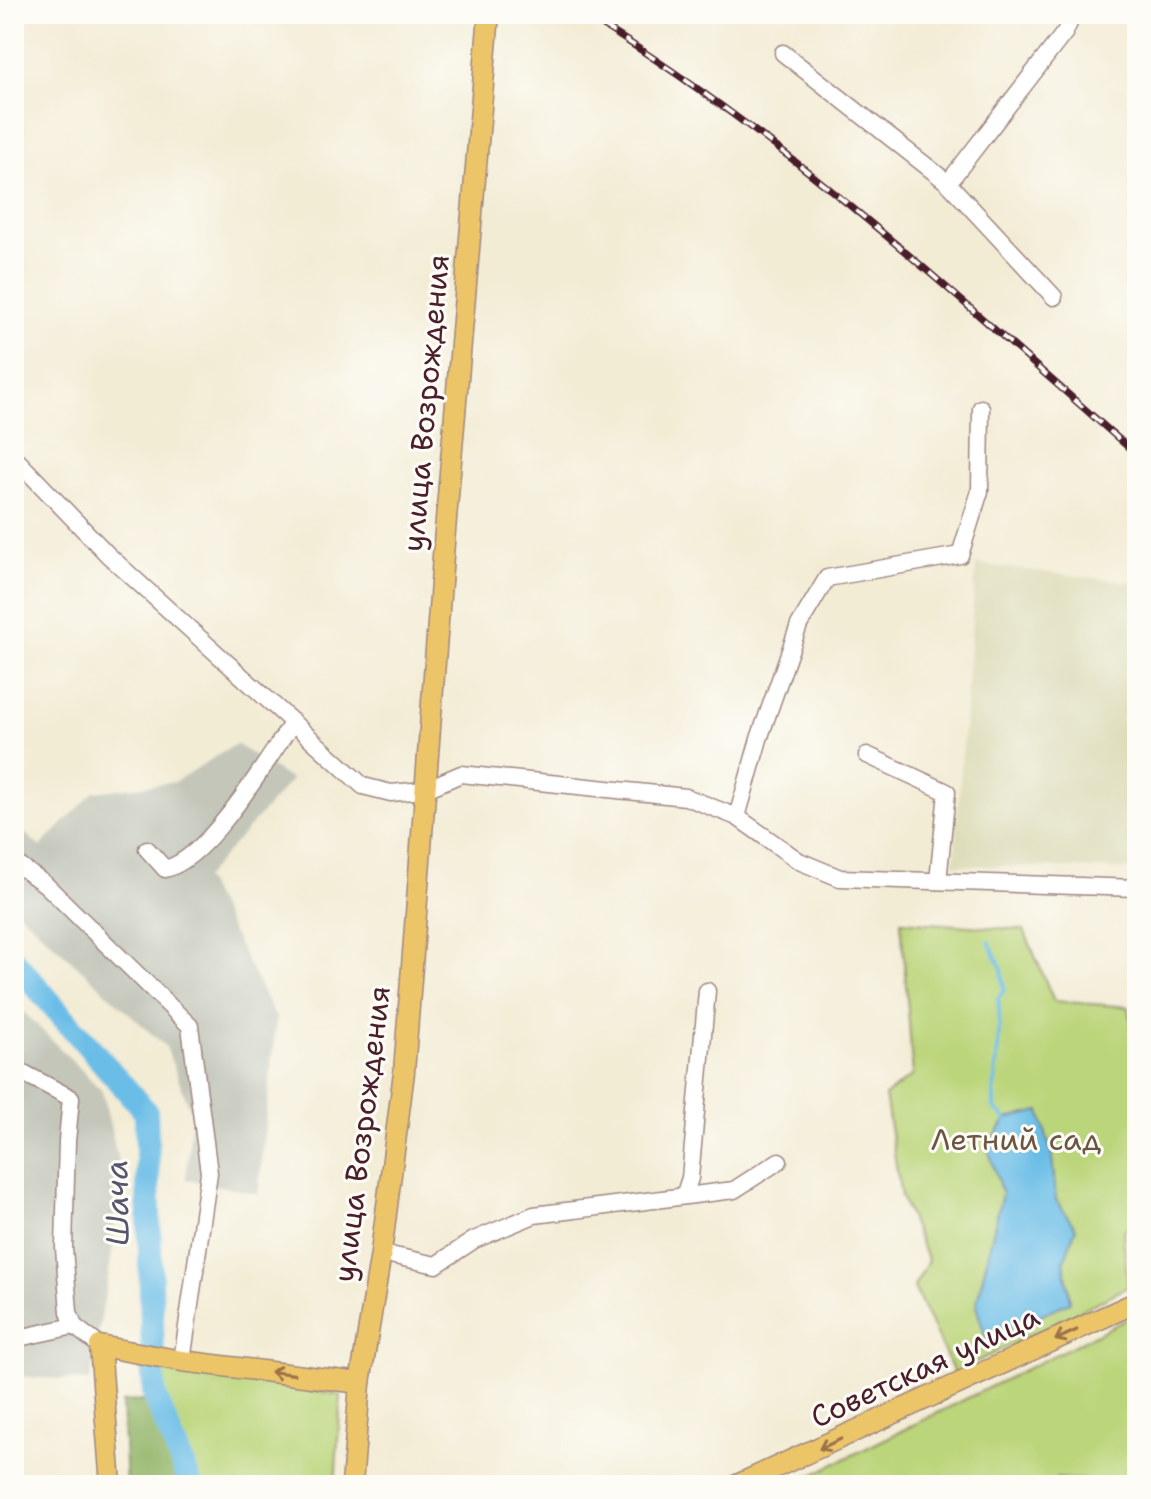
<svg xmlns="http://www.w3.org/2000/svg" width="1151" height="1499" viewBox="0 0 1151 1499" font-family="'Shantell Sans',sans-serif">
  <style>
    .built { fill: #deddbb }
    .industrial { fill: #c3c6b9 }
    .green { fill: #bbd57a; stroke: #827a52; stroke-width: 2 }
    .forest { fill: #94b66a; stroke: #6f6a4a; stroke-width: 2 }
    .water { fill: #6bbde7; stroke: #5a6e89; stroke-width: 2 }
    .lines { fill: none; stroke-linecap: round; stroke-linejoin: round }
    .stream { stroke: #6bbde7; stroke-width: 4 }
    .river { stroke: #6bbde7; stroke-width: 24 }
    .minor-casing { stroke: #9e8680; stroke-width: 19 }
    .major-casing { stroke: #9e8680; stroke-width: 23 }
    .minor { stroke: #fff; stroke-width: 16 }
    .major { stroke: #edc569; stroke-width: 20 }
    .rail-casing { stroke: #4a1f2b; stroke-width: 7 }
    .rail { stroke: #fdfcf7; stroke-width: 4; stroke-dasharray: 12; stroke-linecap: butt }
    .oneway { stroke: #9c724a }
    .labels { text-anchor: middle; stroke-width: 6; stroke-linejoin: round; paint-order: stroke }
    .street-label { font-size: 30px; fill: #4a1f2b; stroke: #fdfcf7 }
    .park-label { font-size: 30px; fill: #6c5643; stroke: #fdfcf7 }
    .water-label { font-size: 32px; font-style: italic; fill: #56566d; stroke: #fdfcf7 }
  </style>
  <rect width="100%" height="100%" fill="#fdfcf7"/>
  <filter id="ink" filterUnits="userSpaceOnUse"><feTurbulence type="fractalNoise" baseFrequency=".0125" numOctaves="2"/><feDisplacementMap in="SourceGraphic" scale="16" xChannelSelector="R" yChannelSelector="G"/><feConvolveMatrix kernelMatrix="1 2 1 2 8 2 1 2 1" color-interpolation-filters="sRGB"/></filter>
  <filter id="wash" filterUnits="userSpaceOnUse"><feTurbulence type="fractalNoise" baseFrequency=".006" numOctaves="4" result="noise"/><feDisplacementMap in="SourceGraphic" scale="32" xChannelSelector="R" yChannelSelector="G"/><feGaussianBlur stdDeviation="1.8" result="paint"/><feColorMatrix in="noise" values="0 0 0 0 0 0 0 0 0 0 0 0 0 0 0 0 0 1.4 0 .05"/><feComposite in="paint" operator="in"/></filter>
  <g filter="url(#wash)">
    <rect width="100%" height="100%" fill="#f3ecd5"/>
    <polygon class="built" points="976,564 1137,583 1137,870 954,865"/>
    <g class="industrial">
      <polygon points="236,744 291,780 204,878 276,1018 258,1194 186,1179 192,1114 166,1047 14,908 14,823 40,847 94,792 175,782"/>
      <polygon points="14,1002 102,1091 120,1169 112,1253 90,1381 14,1376"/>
    </g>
    <g class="green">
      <polygon points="901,921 1024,930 1054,1001 1129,1007 1137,1070 1137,1225 1123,1231 1128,1287 954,1373 914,1287 928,1261 901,1196 885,1096 913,1075"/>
      <polygon points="1137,1314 1137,1485 1057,1478 1055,1485 792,1485"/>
      <polygon points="141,1365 341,1395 335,1485 192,1485 145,1401"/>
    </g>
    <polygon class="forest" points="145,1401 192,1485 126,1485 122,1402"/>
    <polygon class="water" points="1040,1111 1052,1156 1056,1200 1076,1228 1064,1261 1070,1302 986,1339 976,1306 1002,1194 988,1148 1006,1119"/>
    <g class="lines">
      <path class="stream" d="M989,942L1002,969L1004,990L998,998C1003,1034 993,1071 994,1108L1006,1119"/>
      <polyline class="river" points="14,961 146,1112 154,1394 191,1485"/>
    </g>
  </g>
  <g filter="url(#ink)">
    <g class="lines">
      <defs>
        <g id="minor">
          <polyline points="783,53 948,183"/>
          <polyline points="1054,297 948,183 1065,32 1073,14"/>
          <polyline points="14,457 108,555 363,786 391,793 424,790 461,774 686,797 737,817 799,861 840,878 1137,888"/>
          <polyline points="867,755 947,792 938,881"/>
          <polyline points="737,817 759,739 799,625 827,578 960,555 980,491 981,408"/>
          <path d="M147,849L165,869C209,859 267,760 293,722"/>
          <polyline points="14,862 46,885 190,1026 209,1173 182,1361"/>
          <polyline points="14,1068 71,1098 67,1141 64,1248 69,1312 74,1326 100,1346"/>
          <polyline points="684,1196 690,1178 707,991"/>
          <polyline points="381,1253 436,1265 474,1240 534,1215 734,1190 779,1161"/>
          <polyline points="14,1339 74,1326"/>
        </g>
        <g id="major">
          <polyline points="111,1485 100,1346 182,1361 360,1383"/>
          <polyline points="352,1485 360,1383 381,1253 404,1072 444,543 489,14"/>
          <polyline points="737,1485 1137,1302"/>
        </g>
      </defs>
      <use href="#minor" class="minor-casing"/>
      <use href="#major" class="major-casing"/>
      <use href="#minor" class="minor"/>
      <use href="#major" class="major"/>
      <defs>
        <path id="rail" d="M584,14C786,136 960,300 1137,455"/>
      </defs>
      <use href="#rail" class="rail-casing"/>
      <use href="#rail" class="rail"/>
    </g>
    <defs><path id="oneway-shaft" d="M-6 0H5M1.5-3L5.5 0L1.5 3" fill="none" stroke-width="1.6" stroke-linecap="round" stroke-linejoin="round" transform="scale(2)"/></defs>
    <g class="oneway">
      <use href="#oneway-shaft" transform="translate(1066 1335) rotate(155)"/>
      <use href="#oneway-shaft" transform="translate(282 1373) rotate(-173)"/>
      <use href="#oneway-shaft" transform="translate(830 1444) rotate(155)"/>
    </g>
  </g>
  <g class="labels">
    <g class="street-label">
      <text transform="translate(426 403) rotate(-85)" y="10">улица Возрождения</text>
      <text transform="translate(362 1134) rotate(-83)" y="10">улица Возрождения</text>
      <text transform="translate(925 1367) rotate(-25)" y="10">Советская улица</text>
    </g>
    <g class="park-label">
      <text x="1016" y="1150">Летний сад</text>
    </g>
    <g class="water-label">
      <text transform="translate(117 1203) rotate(-91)" y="11">Шача</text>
    </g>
  </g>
  <rect width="1151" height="1499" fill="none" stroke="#fdfcf7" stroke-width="48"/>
</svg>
